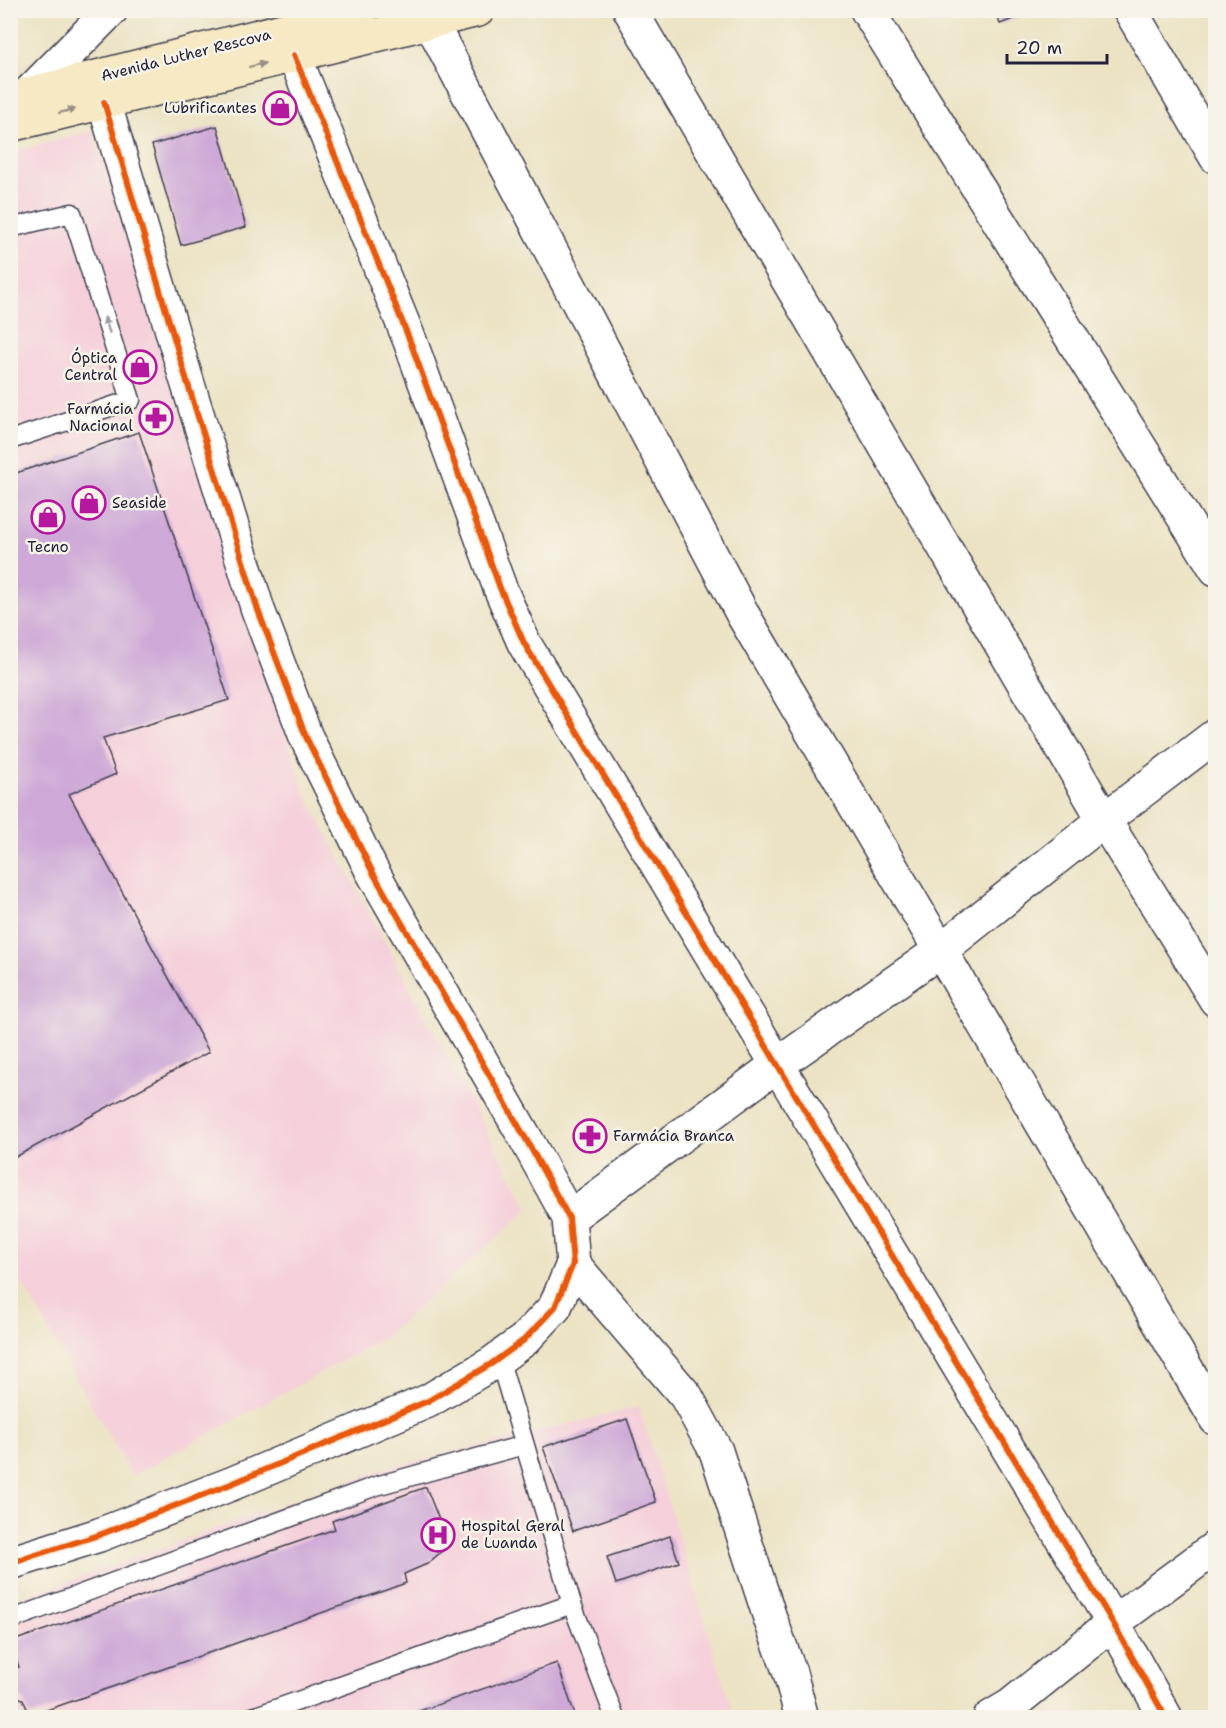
<svg xmlns="http://www.w3.org/2000/svg" width="1226" height="1728" viewBox="0 0 1226 1728" font-family="'Shantell Sans',sans-serif">
  <style>
    .built { fill: #f5cfda }
    .building { fill: #cea9d7 }
    .lines { fill: none; stroke-linecap: round; stroke-linejoin: round }
    .lane-casing { stroke: #403f50; stroke-width: 21 }
    .street-casing { stroke: #403f50; stroke-width: 36 }
    .secondary-casing { stroke: #403f50; stroke-width: 36 }
    .lane { stroke: #fff; stroke-width: 18 }
    .street { stroke: #fff; stroke-width: 33 }
    .secondary { stroke: #f6e9c3; stroke-width: 33 }
    .cycleway-casing { stroke: #f7f3e8; stroke-width: 10 }
    .cycleway { stroke: #e8590c; stroke-width: 6 }
    .oneway { fill: #978f86 }
    .oneway2 { fill: #9c9ca7 }
    .labels { text-anchor: middle; stroke-width: 5; stroke-linejoin: round; paint-order: stroke }
    .street-label { font-size: 15px; fill: #22223b; stroke: #f7f3e8 }
    .poi-label { font-size: 15px; fill: #22223b; stroke: #f7f3e8; text-anchor: end }
  </style>
  <rect width="100%" height="100%" fill="#f7f3e8"/>
  <filter id="ink" filterUnits="userSpaceOnUse"><feTurbulence type="fractalNoise" baseFrequency=".0167" numOctaves="2"/><feDisplacementMap in="SourceGraphic" scale="12" xChannelSelector="R" yChannelSelector="G"/><feConvolveMatrix kernelMatrix="1 2 1 2 8 2 1 2 1" color-interpolation-filters="sRGB"/></filter>
  <filter id="wash" filterUnits="userSpaceOnUse"><feTurbulence type="fractalNoise" baseFrequency=".008" numOctaves="4" result="noise"/><feDisplacementMap in="SourceGraphic" scale="24" xChannelSelector="R" yChannelSelector="G"/><feGaussianBlur stdDeviation="1.35" result="paint"/><feColorMatrix in="noise" values="0 0 0 0 0 0 0 0 0 0 0 0 0 0 0 0 0 1.4 0 .05"/><feComposite in="paint" operator="in"/></filter>
  <g filter="url(#wash)">
    <rect width="100%" height="100%" fill="#ece3c4"/>
    <g class="built">
      <polygon points="92,131 184,422 305,793 529,1209 384,1338 132,1476 11,1264 10,152"/>
      <polygon points="639,1407 734,1717 11,1717 10,1602 384,1469"/>
    </g>
    <g id="blocks">
      <g class="building">
        <polygon points="995,10 1034,10 1034,11 1000,24"/>
        <polygon points="217,126 246,227 181,245 152,145"/>
        <polygon points="139,432 229,700 103,738 116,774 69,794 209,1052 10,1160 10,475"/>
        <polygon points="627,1419 656,1502 573,1531 543,1447"/>
        <polygon points="426,1487 449,1545 427,1564 404,1574 406,1583 30,1716 23,1699 10,1694 10,1670 19,1667 10,1642 335,1529 332,1521"/>
        <polygon points="670,1536 679,1562 616,1584 607,1557"/>
        <polygon points="557,1663 576,1718 402,1718 402,1717"/>
      </g>
    </g>
  </g>
  <g filter="url(#ink)">
    <use href="#blocks" fill-opacity="0" stroke="#403f50" stroke-width="1.5"/>
    <g class="lines">
      <defs>
        <g id="lane">
          <polyline points="10,228 72,213 131,400 10,440"/>
          <polyline points="499,1358 572,1604"/>
          <polyline points="10,1620 376,1486 524,1445"/>
          <polyline points="250,1718 572,1604 615,1718"/>
        </g>
        <g id="street">
          <polyline points="630,10 1104,820 1216,1000"/>
          <polyline points="867,10 1216,569"/>
          <polyline points="1130,10 1216,157"/>
          <polyline points="431,23 743,615 1216,1419"/>
          <polyline points="294,55 410,341 500,588 524,643 1113,1623 1166,1718"/>
          <polyline points="28,94 111,10"/>
          <polyline points="569,1218 777,1065 941,950 1104,820 1216,735"/>
          <polyline points="573,1264 686,1396 716,1451 770,1618 790,1673 802,1718"/>
          <polyline points="10,1563 99,1535 231,1484 428,1401 491,1364 524,1340 555,1307 573,1264 569,1218 526,1139 372,871 306,737 258,610 186,378 104,102"/>
          <polyline points="990,1718 1010,1706 1113,1623 1216,1547"/>
        </g>
        <g id="secondary">
          <polyline points="10,99 361,10"/>
          <polyline points="10,125 478,10"/>
        </g>
      </defs>
      <use href="#lane" class="lane-casing"/>
      <use href="#street" class="street-casing"/>
      <use href="#secondary" class="secondary-casing"/>
      <use href="#lane" class="lane"/>
      <use href="#street" class="street"/>
      <use href="#secondary" class="secondary"/>
      <defs>
        <g id="cycleway">
          <polyline points="294,55 410,341 500,588 524,643 1113,1623 1166,1718"/>
          <polyline points="10,1563 99,1535 231,1484 428,1401 491,1364 524,1340 555,1307 573,1264 569,1218 526,1139 372,871 306,737 258,610 186,378 104,102"/>
        </g>
      </defs>
      <use href="#cycleway" class="cycleway-casing"/>
      <use href="#cycleway" class="cycleway"/>
    </g>
    <defs><path id="oneway-solid" d="M-6-.8H1V-3.2L6.5 0L1 3.2V.8H-6Z" transform="scale(1.5)"/></defs>
    <g class="oneway">
      <use href="#oneway-solid" transform="translate(257 65) rotate(-14)"/>
      <use href="#oneway-solid" transform="translate(67 111) rotate(-14)"/>
    </g>
    <use class="oneway2" href="#oneway-solid" transform="translate(107 325) rotate(-108)"/>
  </g>
  <defs>
    <symbol id="shop-ring" viewBox="-11 -11 22 22"><circle r="9.5" fill="#f7f3e8" stroke="#b5179e" stroke-width="1.5"/><path d="M-5-2.5h2.3a2.7 3.5 0 0 1 5.4 0H5L5.5 6h-11ZM-1.5-2.5h3a1.5 2.3 0 0 0-3 0Z" fill="#b5179e"/></symbol>
    <symbol id="pharmacy-ring" viewBox="-11 -11 22 22"><circle r="9.5" fill="#f7f3e8" stroke="#b5179e" stroke-width="1.5"/><path d="M-2-6h4v4h4v4h-4v4h-4v-4h-4v-4h4Z" fill="#b5179e"/></symbol>
    <symbol id="hospital-ring" viewBox="-11 -11 22 22"><circle r="9.5" fill="#f7f3e8" stroke="#b5179e" stroke-width="1.5"/><path d="M-5-5h3v3.5h4V-5h3V5h-3V1.5h-4V5h-3Z" fill="#b5179e"/></symbol>
  </defs>
  <g fill-rule="evenodd">
    <use href="#shop-ring" x="261" y="89" width="38" height="38"/>
    <use href="#shop-ring" x="121" y="348" width="38" height="38"/>
    <use href="#pharmacy-ring" x="137" y="399" width="38" height="38"/>
    <use href="#shop-ring" x="70" y="484" width="38" height="38"/>
    <use href="#shop-ring" x="29" y="498" width="38" height="38"/>
    <use href="#pharmacy-ring" x="571" y="1117" width="38" height="38"/>
    <use href="#hospital-ring" x="419" y="1516" width="38" height="38"/>
  </g>
  <g class="labels">
    <g class="street-label">
      <text transform="translate(186 55) rotate(-14)" y="5">Avenida Luther Rescova</text>
    </g>
    <g class="poi-label">
      <text x="257" y="113">Lubrificantes</text>
      <text x="117" y="363">Óptica<tspan x="117" dy="17">Central</tspan></text>
      <text x="133" y="414">Farmácia<tspan x="133" dy="17">Nacional</tspan></text>
      <text x="112" y="508" text-anchor="start">Seaside</text>
      <text x="48" y="552" text-anchor="middle">Tecno</text>
      <text x="613" y="1141" text-anchor="start">Farmácia Branca</text>
      <text x="461" y="1531" text-anchor="start">Hospital Geral<tspan x="461" dy="17">de Luanda</tspan></text>
    </g>
  </g>
  <rect width="1226" height="1728" fill="none" stroke="#f7f3e8" stroke-width="36"/>
  <path d="M1007 54v9h100v-9" fill="none" stroke="#22223b" stroke-width="3"/>
  <text x="1016" y="54" font-size="18" fill="#22223b" stroke="#f7f3e8" stroke-width="4.5" paint-order="stroke">20 m</text>
</svg>
